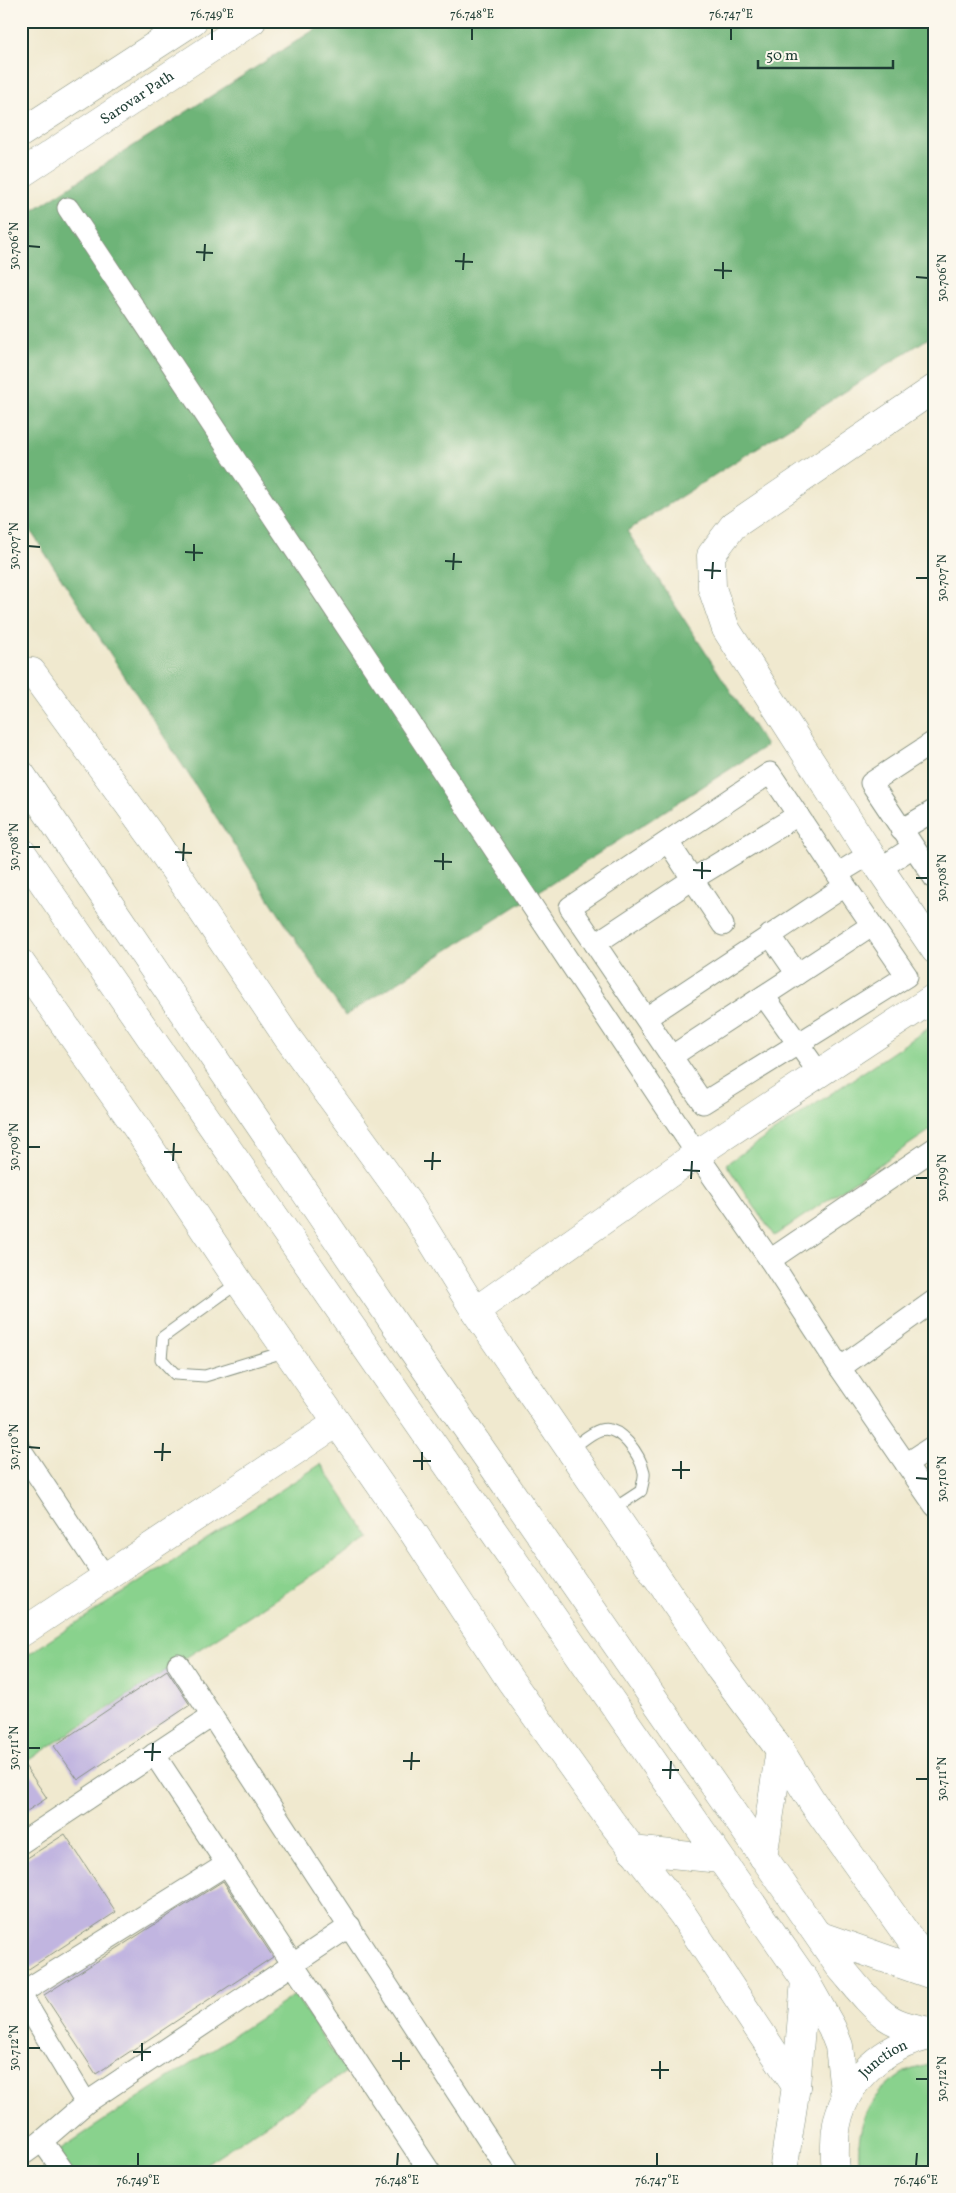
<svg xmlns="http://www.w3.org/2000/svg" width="956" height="2193" viewBox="0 0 956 2193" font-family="Vollkorn,serif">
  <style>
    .green { fill: #89d28d; stroke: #548860 }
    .forest { fill: #6eb478; stroke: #467856 }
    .building { fill: #c1b5e0 }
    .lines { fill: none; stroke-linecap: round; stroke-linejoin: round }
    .lane-casing { stroke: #889382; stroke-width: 13 }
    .street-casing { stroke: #889382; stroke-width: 23 }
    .secondary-casing { stroke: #889382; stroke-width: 29 }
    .highway-casing { stroke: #889382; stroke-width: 29 }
    .lane { stroke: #fff; stroke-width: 11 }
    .street { stroke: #fff; stroke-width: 21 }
    .secondary { stroke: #fff; stroke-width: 28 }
    .highway { stroke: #fff; stroke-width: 28 }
    .ticks { fill: none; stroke: #1f3d34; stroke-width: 2 }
    .labels { text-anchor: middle; stroke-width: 4.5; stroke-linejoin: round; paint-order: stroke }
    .street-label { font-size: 15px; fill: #1f3d34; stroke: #fbf7ec }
    .neatline { fill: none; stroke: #1f3d34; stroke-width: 2 }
    .ticks-label { font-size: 12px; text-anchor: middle; fill: #1f3d34 }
  </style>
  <rect width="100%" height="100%" fill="#fbf7ec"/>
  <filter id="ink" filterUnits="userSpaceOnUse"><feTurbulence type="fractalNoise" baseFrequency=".02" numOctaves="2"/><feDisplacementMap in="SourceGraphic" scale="10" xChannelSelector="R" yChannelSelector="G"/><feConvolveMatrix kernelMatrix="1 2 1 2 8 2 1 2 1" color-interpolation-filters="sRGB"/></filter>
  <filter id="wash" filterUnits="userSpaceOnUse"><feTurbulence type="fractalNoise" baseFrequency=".0096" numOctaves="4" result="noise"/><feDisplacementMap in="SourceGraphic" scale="20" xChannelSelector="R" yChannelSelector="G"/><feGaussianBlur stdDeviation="1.12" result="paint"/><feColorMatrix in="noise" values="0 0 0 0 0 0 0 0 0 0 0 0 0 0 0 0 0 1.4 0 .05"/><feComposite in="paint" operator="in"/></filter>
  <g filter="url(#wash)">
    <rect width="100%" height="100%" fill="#f0e9cf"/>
    <g class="green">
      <polygon points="935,1024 935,1127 774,1236 726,1164"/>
      <polygon points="321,1464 370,1538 21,1765 21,1659"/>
      <polygon points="295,1995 346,2072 193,2172 70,2172 56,2152"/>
      <path d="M935,2063V2172H860C855,2129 865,2095 905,2072C914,2068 925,2066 935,2063Z"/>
    </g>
    <polygon class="forest" points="328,21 935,21 935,334 627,531 766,746 345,1016 21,516 21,218"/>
    <g id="blocks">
      <g class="building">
        <polygon points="167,1670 190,1705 78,1780 54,1746"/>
        <polygon points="21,1760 47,1798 21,1815"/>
        <polygon points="65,1834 116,1912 21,1974 21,1862"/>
        <polygon points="223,1881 273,1957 96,2074 44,1995"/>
      </g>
    </g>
  </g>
  <g filter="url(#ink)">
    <use href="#blocks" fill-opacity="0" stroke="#889382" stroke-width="1"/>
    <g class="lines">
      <defs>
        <g id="lane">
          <polyline points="239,1282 163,1337 161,1359 175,1374 205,1376 287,1351"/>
          <path d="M571,1449C580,1443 590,1433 600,1430C620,1424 640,1455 644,1472C645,1477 642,1485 641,1491L612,1510"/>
        </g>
        <g id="street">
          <polyline points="68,208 697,1154 770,1260 935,1148"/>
          <polyline points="935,741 871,783 935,879"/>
          <polyline points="901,830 935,810"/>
          <polyline points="668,842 723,925"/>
          <polyline points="881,868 913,847"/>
          <polyline points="837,874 770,773 570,907 703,1103 907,976 837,874 870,854"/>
          <polyline points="770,935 797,974"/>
          <polyline points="595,944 693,879 798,815"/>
          <polyline points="764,996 819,1073"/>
          <polyline points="646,1018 845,886"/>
          <polyline points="672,1056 872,925"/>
          <polyline points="770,1260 840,1368 935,1506"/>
          <polyline points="840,1368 935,1300"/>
          <polyline points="21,1450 105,1577"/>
          <polyline points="906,1464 935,1445"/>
          <polyline points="178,1664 509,2172"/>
          <polyline points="154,1754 430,2172"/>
          <polyline points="21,1843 212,1716"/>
          <polyline points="21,1993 227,1864"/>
          <polyline points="21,1995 86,2103"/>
          <polyline points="42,2141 86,2103 350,1926"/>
          <polyline points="21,2156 42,2141 64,2172"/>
        </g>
        <g id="secondary">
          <polyline points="21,133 193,21"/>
          <path id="s1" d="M21,174L252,21"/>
          <polyline points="935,388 733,526 711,555 712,588 726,629 870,854 935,950"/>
          <polyline points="21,671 32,672 155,841 287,1037 411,1207 475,1311 720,1669 780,1750 813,1803 935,1974"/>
          <polyline points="21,963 132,1121 239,1282 415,1535 510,1680 610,1820 683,1915 796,2086"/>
          <polyline points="475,1311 697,1154 935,997"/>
          <polyline points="21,1633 337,1423"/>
          <polyline points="632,1850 720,1859"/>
          <polyline points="763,1857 780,1750"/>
        </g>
        <g id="highway">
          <path d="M21,774L409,1345L839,1966C854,1983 868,2003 887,2017C900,2026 919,2029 935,2032"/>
          <polyline points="21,851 805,1980 832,2028 839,2046 845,2099"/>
          <polyline points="818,1935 935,1976"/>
          <polyline points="783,2172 796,2086 805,1980"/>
          <path id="s2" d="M837,2172C834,2163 835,2154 835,2145C835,2087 880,2045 935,2035"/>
        </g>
      </defs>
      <use href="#lane" class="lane-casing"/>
      <use href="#street" class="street-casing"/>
      <use href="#secondary" class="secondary-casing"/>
      <use href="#highway" class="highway-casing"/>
      <use href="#lane" class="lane"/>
      <use href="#street" class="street"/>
      <use href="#secondary" class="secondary"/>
      <use href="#highway" class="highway"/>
    </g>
  </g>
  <path class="ticks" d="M212,40V28M472,40V28M731,40V28M28,246L40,247M196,252L213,253M204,261L205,244M455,261L473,262M463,270L464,253M714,270L732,271M916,277L928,278M723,279V262M28,546L40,547M185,552L203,553M194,561V544M445,561L462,562M453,570L454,553M704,570L721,571M916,578H928M712,579L713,562M28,847H40M175,852L192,853M183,861L184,843M434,861L452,862M443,870V853M693,870L711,871M916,878H928M702,879V862M28,1147H40M164,1152H182M173,1161L174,1143M424,1161H441M432,1170L433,1152M683,1170L700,1171M916,1178H928M691,1179L692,1161M28,1447L40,1448M154,1452H171M162,1461L163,1443M413,1461H431M422,1470V1452M672,1470H690M916,1478L928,1479M681,1479V1461M28,1748H40M144,1752H161M152,1761L153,1743M403,1761H420M411,1770L412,1752M662,1770H679M670,1779L671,1761M916,1779H928M28,2048H40M133,2052H151M142,2061V2043M392,2061H410M401,2070V2052M651,2070H669M660,2079V2061M916,2079H928M138,2166V2153M397,2166L398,2153M657,2166V2153M916,2166L917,2153"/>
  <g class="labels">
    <g class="street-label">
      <text dy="5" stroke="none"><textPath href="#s1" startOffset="139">Sarovar Path</textPath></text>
      <text dy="5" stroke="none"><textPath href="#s2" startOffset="131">Junction</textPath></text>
    </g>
  </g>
  <rect width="956" height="2193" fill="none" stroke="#fbf7ec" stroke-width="55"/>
  <path d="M758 60v8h135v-8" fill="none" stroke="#1f3d34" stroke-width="2.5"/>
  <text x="766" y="60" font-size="15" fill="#1f3d34" stroke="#fbf7ec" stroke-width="4" paint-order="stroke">50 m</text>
  <rect x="28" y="28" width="900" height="2138" class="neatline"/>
  <g class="ticks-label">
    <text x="212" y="18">76.749°E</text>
    <text x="472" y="18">76.748°E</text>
    <text x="731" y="18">76.747°E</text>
    <text transform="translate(14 246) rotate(-90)" y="4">30.706°N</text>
    <text transform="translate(942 278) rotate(-90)" y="4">30.706°N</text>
    <text transform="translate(14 546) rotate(-90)" y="4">30.707°N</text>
    <text transform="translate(942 578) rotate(-90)" y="4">30.707°N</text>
    <text transform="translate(14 847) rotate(-90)" y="4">30.708°N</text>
    <text transform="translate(942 878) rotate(-90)" y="4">30.708°N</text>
    <text transform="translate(14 1147) rotate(-90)" y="4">30.709°N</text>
    <text transform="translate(942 1178) rotate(-90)" y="4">30.709°N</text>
    <text transform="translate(14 1447) rotate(-90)" y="4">30.710°N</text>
    <text transform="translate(942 1479) rotate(-90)" y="4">30.710°N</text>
    <text transform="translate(14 1748) rotate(-90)" y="4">30.711°N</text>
    <text transform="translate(942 1779) rotate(-90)" y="4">30.711°N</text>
    <text transform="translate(14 2048) rotate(-90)" y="4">30.712°N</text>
    <text transform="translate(942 2079) rotate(-90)" y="4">30.712°N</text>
    <text x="138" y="2184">76.749°E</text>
    <text x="397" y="2184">76.748°E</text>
    <text x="657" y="2184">76.747°E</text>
    <text x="916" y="2184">76.746°E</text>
  </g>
</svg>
